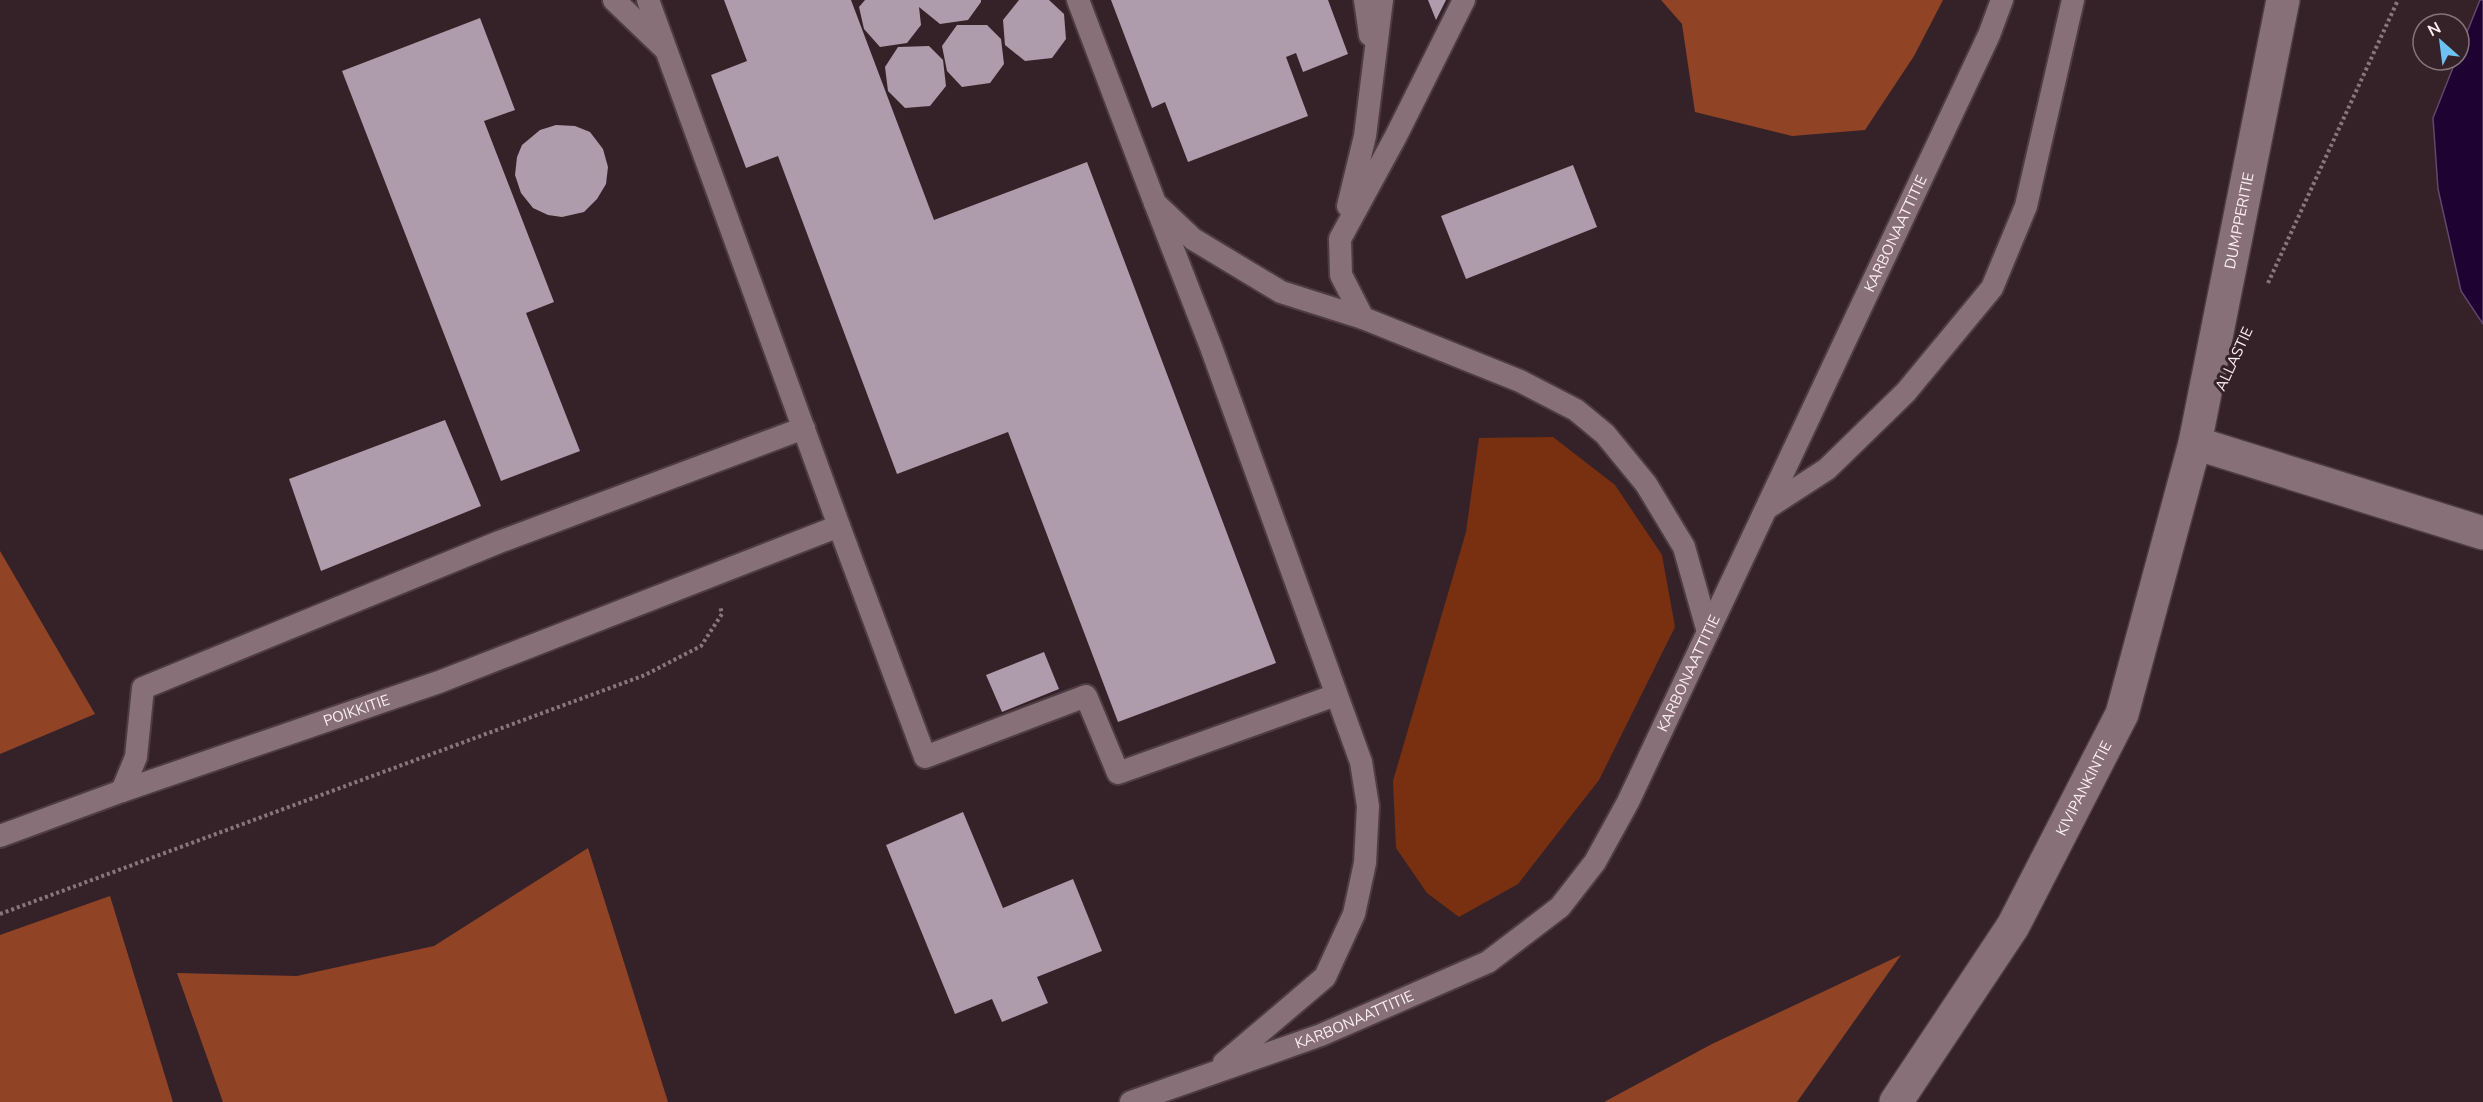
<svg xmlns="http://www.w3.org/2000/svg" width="2483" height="1102" viewBox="0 0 2483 1102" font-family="'Nunito Sans',sans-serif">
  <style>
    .green { fill: #793010 }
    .forest { fill: #904425 }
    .water { fill: #1e0232; stroke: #60486c; stroke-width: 1.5 }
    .building { fill: #ae9bab }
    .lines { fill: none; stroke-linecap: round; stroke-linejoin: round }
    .lane-casing { stroke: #4d3d43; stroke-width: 26 }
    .street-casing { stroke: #4d3d43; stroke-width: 36 }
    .path { stroke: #87777d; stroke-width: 4; stroke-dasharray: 3 3; stroke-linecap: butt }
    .lane { stroke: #877078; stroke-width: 22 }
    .street { stroke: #877078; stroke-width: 33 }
    .labels { text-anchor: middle; stroke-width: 6; stroke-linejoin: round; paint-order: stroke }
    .street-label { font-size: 15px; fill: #fbedf2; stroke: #352229 }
  </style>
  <rect width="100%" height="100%" fill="#352229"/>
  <polygon class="green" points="1553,437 1615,485 1662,555 1675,627 1599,780 1518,884 1459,917 1427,893 1396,848 1393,781 1466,532 1479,438"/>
  <g class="forest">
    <polygon points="1661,0 1943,0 1914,56 1865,130 1792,136 1695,112 1682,24"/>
    <polygon points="0,551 95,714 0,754"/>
    <polygon points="588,848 668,1102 223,1102 177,973 297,976 434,946"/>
    <polygon points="110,896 173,1102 0,1102 0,935"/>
    <polygon points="1901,955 1797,1102 1604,1102 1712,1044"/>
  </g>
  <polygon class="water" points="2480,0 2483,0 2483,324 2461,291 2438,189 2433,118 2456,60 2459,60 2459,52"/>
  <g class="building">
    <polygon points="724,0 851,0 934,220 1087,162 1276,663 1118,722 1008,432 897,474 778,156 746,168 711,75 747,61"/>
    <polygon points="865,0 981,0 981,2 968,20 940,24 919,7 921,25 907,43 880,47 864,29 859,7"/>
    <polygon points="1019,0 1049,0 1064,14 1066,39 1052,58 1025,61 1005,45 1003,20"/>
    <polygon points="1111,0 1328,0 1348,54 1303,72 1296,53 1286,57 1308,116 1188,162 1165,102 1152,108"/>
    <polygon points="1428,0 1446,0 1436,20"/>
    <polygon points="480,18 515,110 484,121 554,302 526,313 580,451 501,481 342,71"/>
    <polygon points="957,25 987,25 1001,39 1004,64 990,83 962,87 947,71 942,46"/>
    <polygon points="929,46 943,60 946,86 930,106 905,108 888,91 885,67 898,47"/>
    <polygon points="556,125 575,126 590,132 603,149 608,167 606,184 597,199 584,212 562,217 548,215 533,208 521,193 515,175 517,157 522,145 540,130"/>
    <polygon points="1573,165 1597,227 1466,279 1441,216"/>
    <polygon points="445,420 481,506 321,571 289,479"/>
    <polygon points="1044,652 1059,689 1002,712 986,675"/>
    <polygon points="963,812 1003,908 1073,879 1102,951 1037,977 1048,1003 1002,1022 992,999 955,1014 886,845"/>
  </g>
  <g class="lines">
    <defs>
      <g id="lane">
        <polyline points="614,0 664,48"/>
        <polyline points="648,0 839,526"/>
        <polyline points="1078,0 1155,203 1193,239 1281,292 1363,318"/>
        <polyline points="1365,0 1370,35"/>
        <polyline points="1464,0 1396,136 1340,239 1341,275 1363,318 1520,381 1576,410 1605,434 1646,484 1684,547 1708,632"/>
        <polyline points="1155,203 1211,347 1361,762 1368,806 1365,863 1354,914 1325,977 1224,1063"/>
        <polyline points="1348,206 1365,136 1382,0"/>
        <polyline points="1767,508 1827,469 1906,392 1992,288 2026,206 2073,0"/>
        <polyline points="122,791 136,757 143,688 499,542 804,428"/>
        <path id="s1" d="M0,836L122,791L439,682L839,526L925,757L1086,696L1118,773L1336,695"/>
        <path id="s2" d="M1131,1102L1321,1035L1488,962L1560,907L1595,862L1628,802L1989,35L2002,0"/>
      </g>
      <g id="street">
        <polyline points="2195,443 2483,533"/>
        <path id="s3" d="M1896,1102L2013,926L2122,714L2195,443L2283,0"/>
      </g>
    </defs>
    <use href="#lane" class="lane-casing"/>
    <use href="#street" class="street-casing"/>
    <g class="path">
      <polyline points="2268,283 2398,0"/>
      <polyline points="0,914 645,675 701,646 722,614 720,606"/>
    </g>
    <use href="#lane" class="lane"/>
    <use href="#street" class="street"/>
  </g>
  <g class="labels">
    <g class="street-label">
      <text dy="5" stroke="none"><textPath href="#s3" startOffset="957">DUMPPERITIE</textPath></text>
      <text dy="5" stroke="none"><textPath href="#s2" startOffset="1228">KARBONAATTITIE</textPath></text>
      <text transform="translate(2234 359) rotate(-65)" y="5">ALLASTIE</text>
      <text dy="5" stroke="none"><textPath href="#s2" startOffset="742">KARBONAATTITIE</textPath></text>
      <text dy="5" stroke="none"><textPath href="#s1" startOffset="378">POIKKITIE</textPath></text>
      <text dy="5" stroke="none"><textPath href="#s3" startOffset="366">KIVIPANKINTIE</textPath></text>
      <text dy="5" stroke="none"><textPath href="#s2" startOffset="238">KARBONAATTITIE</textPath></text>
    </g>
  </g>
  <g transform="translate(2441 42) rotate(332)"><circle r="28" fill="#352229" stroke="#847379" stroke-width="1.5"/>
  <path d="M0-4.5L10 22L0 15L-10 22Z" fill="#6dc2f3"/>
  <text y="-9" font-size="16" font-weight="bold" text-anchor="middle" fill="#fbedf2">N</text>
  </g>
</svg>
